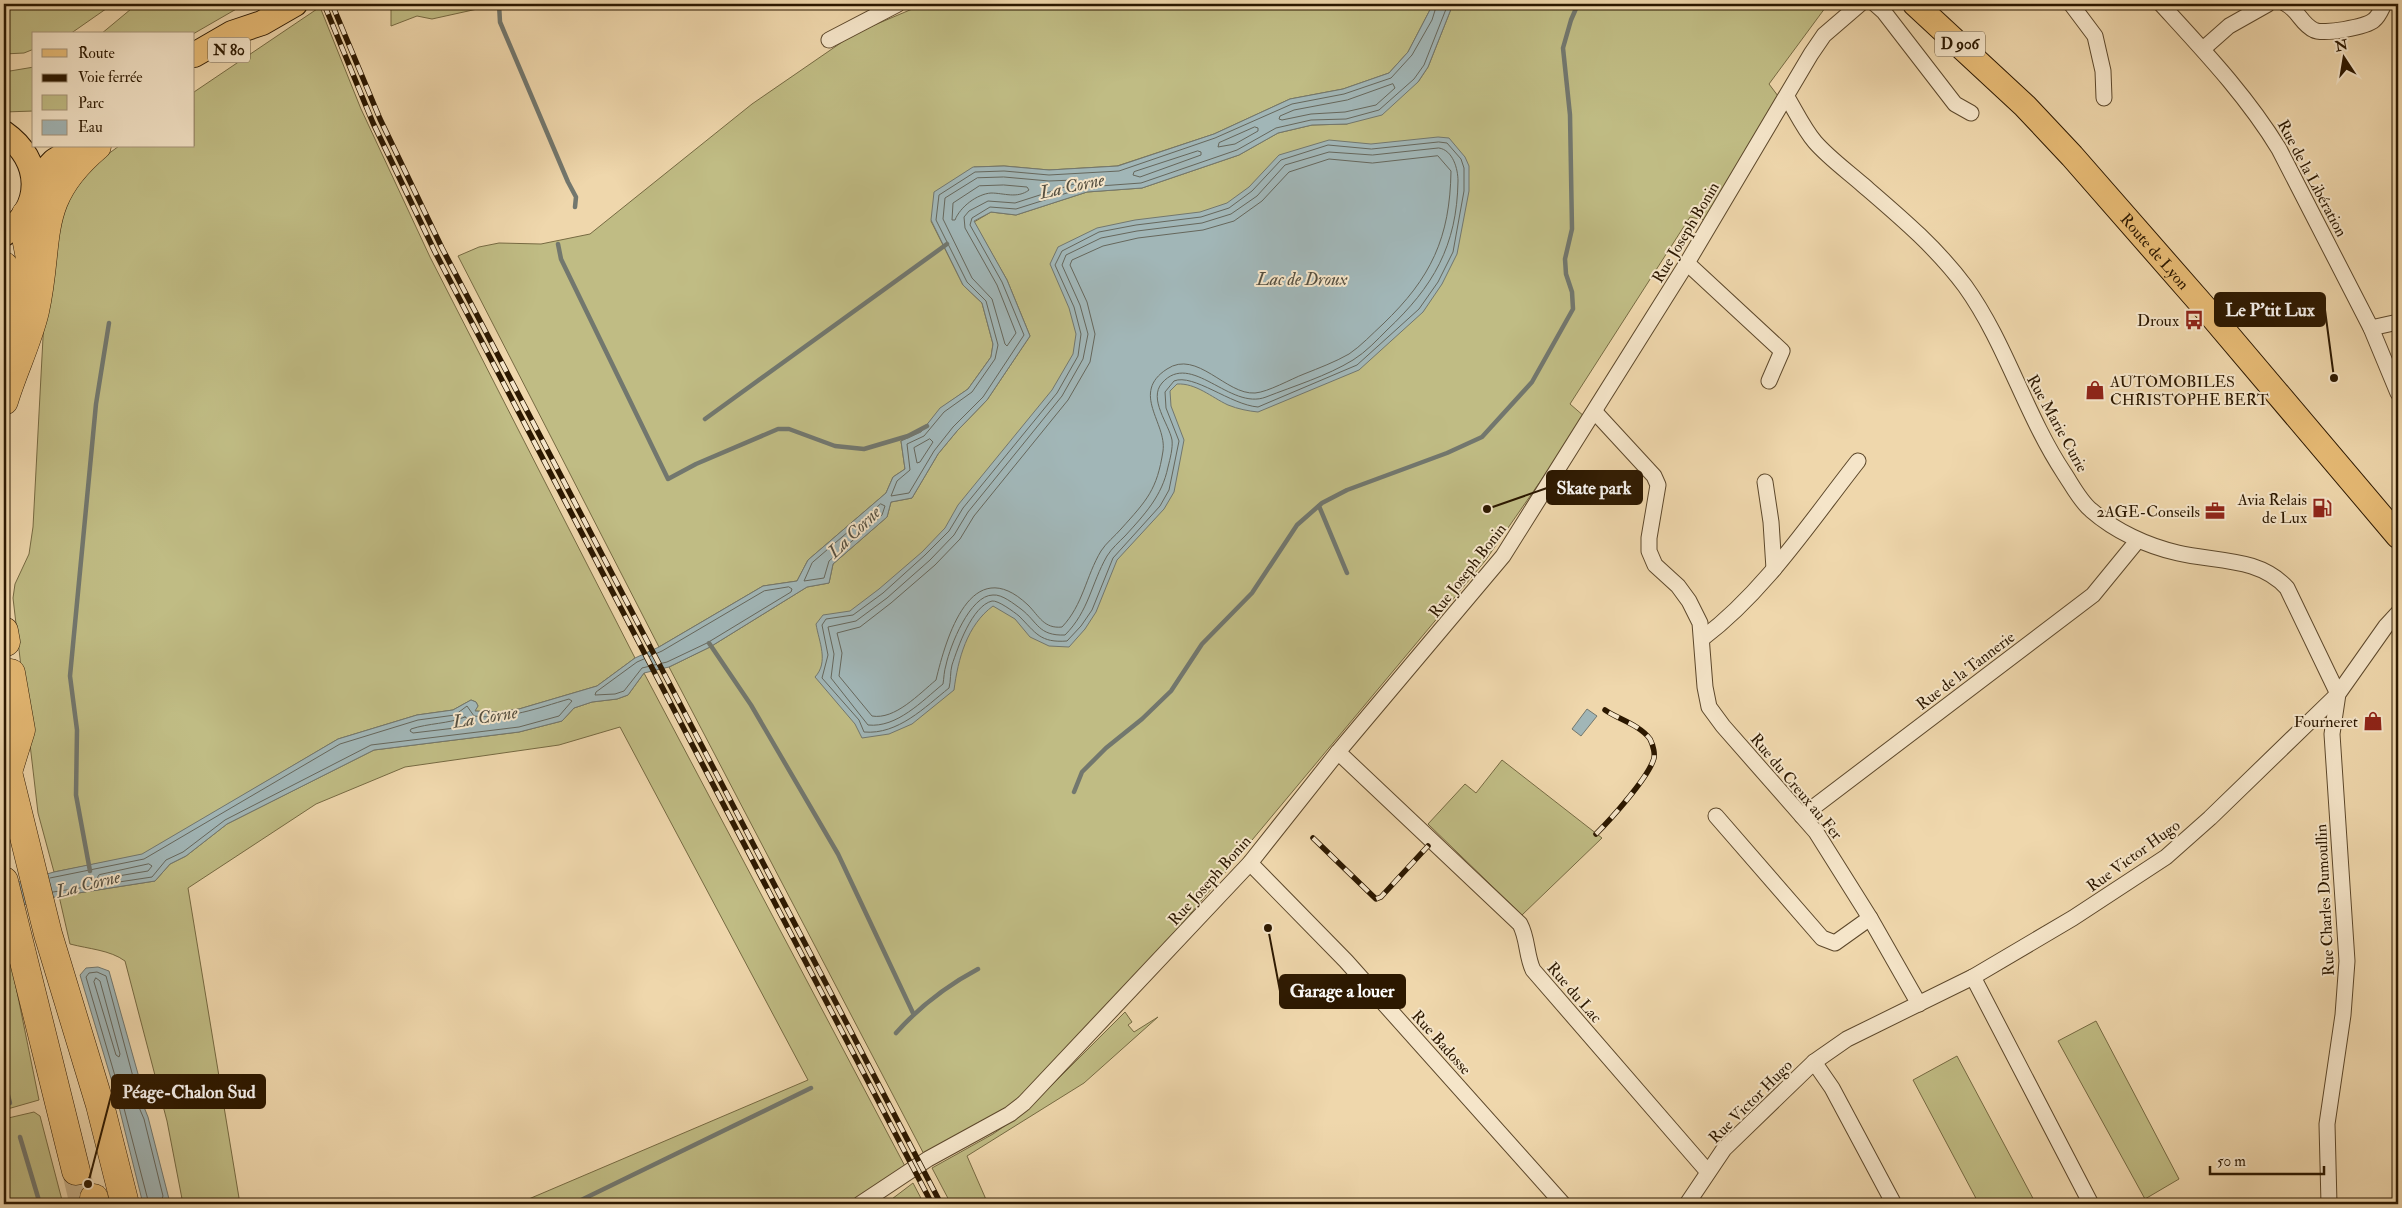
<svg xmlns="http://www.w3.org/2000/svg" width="2402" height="1208" viewBox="0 0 2402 1208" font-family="'IM FELL Double Pica',serif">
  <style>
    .green { fill: #c0bc84; stroke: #766a42 }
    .water { fill: #a1b6b7; stroke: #72776e }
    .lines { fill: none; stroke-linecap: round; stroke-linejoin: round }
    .shore { stroke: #66675c; stroke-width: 1 }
    .stream { stroke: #72776e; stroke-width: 4.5 }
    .highway-tunnel { stroke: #c8b18a; stroke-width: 28; stroke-dasharray: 28 14; stroke-linecap: butt }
    .street-casing { stroke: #5d482b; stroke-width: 17 }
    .primary-casing { stroke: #2c1800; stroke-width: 26 }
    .highway-casing { stroke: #2c1800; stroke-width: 29 }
    .street { stroke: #f5e5c9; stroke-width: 15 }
    .primary { stroke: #e8bc76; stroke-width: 24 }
    .highway { stroke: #e8bc76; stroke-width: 28 }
    .rail-casing { stroke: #2c1800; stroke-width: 5.5 }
    .rail { stroke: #f5e5c9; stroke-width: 4; stroke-dasharray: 11; stroke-linecap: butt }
    .labels { text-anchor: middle; stroke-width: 4; stroke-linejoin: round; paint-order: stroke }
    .shield { fill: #f5e5c9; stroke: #68563c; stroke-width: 1 }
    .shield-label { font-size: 15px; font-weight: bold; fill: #2c1800 }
    .street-label { font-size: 16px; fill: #2c1800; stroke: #f5e5c9 }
    .poi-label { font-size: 16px; fill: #2c1800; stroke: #f5e5c9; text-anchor: end }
    .water-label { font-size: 18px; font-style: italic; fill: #554f40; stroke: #f5e5c9 }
    .leader { fill: none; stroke: #2c1800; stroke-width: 2 }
    .callout-dot { fill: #2c1800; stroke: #f5e5c9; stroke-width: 2 }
    .callout { fill: #2c1800; stroke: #2c1800; stroke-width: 2 }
    .callout-label { font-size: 18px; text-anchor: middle; font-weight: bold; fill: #fff }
  </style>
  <rect width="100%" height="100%" fill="#efd7ac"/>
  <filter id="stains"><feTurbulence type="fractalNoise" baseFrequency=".004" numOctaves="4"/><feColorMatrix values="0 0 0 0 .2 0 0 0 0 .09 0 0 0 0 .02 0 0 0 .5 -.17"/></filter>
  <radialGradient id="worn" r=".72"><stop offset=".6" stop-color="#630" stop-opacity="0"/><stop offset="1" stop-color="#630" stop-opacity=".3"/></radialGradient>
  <g class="green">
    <polygon points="4,4 113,4 70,34 34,34 34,49 24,53 4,54"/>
    <polygon points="137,4 245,4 193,34 101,34"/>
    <polygon points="365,4 500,4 432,19 417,16 391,26 391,5"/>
    <polygon points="924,4 1433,4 1408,52 1389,73 1343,89 1290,99 1214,134 1117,166 1049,170 1004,166 974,167 931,221 963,285 982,303 993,344 991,357 968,389 941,408 921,432 901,441 905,469 893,477 886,493 808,560 797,581 763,586 659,647 458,256 479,247 499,243 541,244 590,234 752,104 845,40 865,29"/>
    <polygon points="1453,4 1828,4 1769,84 1778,96 1704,220 1690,217 1570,404 1585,417 1485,561 1116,1003 1010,1110 927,1160 669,667 710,647 807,587 829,583 833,564 887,517 891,502 912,498 938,454 957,431 987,400 1030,336 1007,280 974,222 991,212 1016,215 1087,192 1142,188 1239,155 1278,133 1312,125 1347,124 1418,82 1428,67"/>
    <polygon points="320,7 361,109 430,257 635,658 597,686 519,709 497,712 474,711 478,706 476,702 471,700 453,710 417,715 338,739 142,855 54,872 38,813 13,598 15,584 29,554 33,527 47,262 69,194 96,163 119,146 194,146 194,92"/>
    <polygon points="34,67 34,111 4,112 4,72"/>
    <path d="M644,673L907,1170L858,1204H517L808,1080L620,727L559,745L405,767L316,804L188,888L240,1204H183L167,1121L125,961C110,950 89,949 70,944L59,896L155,881L170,864L186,856L227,824L374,750L519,732L562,721L574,708L592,702L617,699L628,695Z"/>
    <polygon points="1502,760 1602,838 1522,915 1428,824 1465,784 1476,793"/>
    <polygon points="4,928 39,1100 4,1110"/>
    <polygon points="1125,1012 1132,1022 1128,1025 1134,1032 1158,1017 1084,1083 967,1156 988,1204 951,1204 932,1168 993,1134 1026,1111"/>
    <polygon points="2096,1021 2179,1179 2145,1199 2058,1041"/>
    <polygon points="1957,1056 2036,1204 1979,1204 1913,1080"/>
    <polygon points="34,1112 40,1116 63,1204 4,1204 4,1119"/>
    <polygon points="913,1183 924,1204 885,1204 888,1202"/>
  </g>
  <g class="water">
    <polygon points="1433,4 1453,4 1428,67 1418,82 1382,115 1347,124 1312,125 1278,133 1239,155 1142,188 1087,192 1016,215 991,212 974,221 1007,280 1030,336 987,400 957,431 938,454 912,498 891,502 887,517 833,564 829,583 807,587 710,647 669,667 644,673 628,695 617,699 592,702 574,708 562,721 519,732 374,750 227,824 186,856 170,864 155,881 59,896 4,910 4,886 54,872 142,854 338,739 417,715 453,710 471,700 476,702 478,706 475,711 497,712 519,709 597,686 635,658 659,647 763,586 797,581 808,560 886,493 893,477 905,469 901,441 921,432 940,408 968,389 991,357 993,344 982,303 963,285 931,220 934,192 973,167 1004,166 1049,170 1118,166 1214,134 1290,99 1343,89 1389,73 1408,52"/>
    <path d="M1438,137L1449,138L1465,157L1469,166V191L1457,254L1442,284L1423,312L1359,370L1258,412C1248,411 1238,409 1228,405C1211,397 1196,383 1177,384L1170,391L1171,406L1184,440L1174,492L1164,509L1117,560L1096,612L1085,629L1069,647L1049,646L1030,637L1015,619L993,606C967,625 958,659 954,690L912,724L889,734L862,738L855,724L815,677C829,662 819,642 816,624L823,615L850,611L879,589L922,552L945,528L958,505L1052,390L1073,354L1076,334L1069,308L1050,264L1058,247L1097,228L1135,220L1200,212L1227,203L1249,187L1279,155L1329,140L1371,144Z"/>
    <polygon points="1587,709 1597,716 1581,736 1572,729"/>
    <polygon points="98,967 109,971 142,1088 140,1097 148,1117 169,1199 163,1204 146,1204 142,1200 116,1095 80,975 86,968"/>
  </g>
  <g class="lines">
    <g class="shore">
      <polyline points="1437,4 1432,20 1412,55 1391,78 1344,94 1292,104 1215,138 1119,171 1049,175 1004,171 975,172 939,195 936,220 967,282 986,301 998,345 995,359 972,392 944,412 924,436 907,444 910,470 897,481 891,496 909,493 934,451 953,427 983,397 1024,335 1002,282 970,225 972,218 990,207 1016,209 1086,187 1141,183 1237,150 1276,128 1311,120 1346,119 1379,110 1414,79 1424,65 1448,4"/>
      <polygon points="1393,84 1395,88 1376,105 1345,112 1311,114 1282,120 1279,119 1280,116 1294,110 1347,100"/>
      <polygon points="1255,127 1258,128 1258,131 1235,144 1218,147 1219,143"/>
      <path d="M1439,142L1447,143L1461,159L1464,168V191L1453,252L1438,282L1419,309L1357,365L1258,407C1231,405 1193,373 1174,381L1165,392L1166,408L1179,441L1169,490L1160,506L1113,558L1092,610L1081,626L1067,641C1040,643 1036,633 1019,616C1014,612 998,600 992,601C972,606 958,647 952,665C950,672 951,681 949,688C925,707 898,735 864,732L859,720L822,678L828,655L822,625L826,619L853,615L883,593L925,555L949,531L963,508L1057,393L1078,356L1081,334L1074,307L1055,265L1062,251L1099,232L1136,225L1201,217L1229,208L1252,191L1281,160L1328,145L1371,149Z"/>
      <path d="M1439,148C1453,150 1458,169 1458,181C1457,246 1433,287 1387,330C1377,340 1366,352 1353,360C1327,376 1294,386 1266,397C1230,411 1191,350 1162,383C1148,399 1169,424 1172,440C1173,448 1170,459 1168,467C1162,496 1145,514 1125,536C1119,542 1112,548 1107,556C1091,584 1089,611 1065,635C1038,636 1038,622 1021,609C1014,604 1002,594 993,595C970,595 950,646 946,665C944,671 944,678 943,684C922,701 897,728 868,725L831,678L834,654L828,627L856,621L887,598L930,560L954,535L968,512L1062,396L1083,359L1088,334L1080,305L1062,265L1066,255L1101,238L1137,231L1202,223L1231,214L1257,196L1285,165L1329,152L1372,155Z"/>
      <polygon points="1198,151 1201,152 1201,155 1140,177 1133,175 1134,172"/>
      <path d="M1438,156L1451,171C1450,238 1431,278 1383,324C1372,334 1361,346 1349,354C1335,362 1319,368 1304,374C1291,379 1268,392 1255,393C1226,395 1197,349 1167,369C1130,393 1167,423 1163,451C1157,490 1147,500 1121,529C1115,536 1106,543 1101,551C1086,576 1083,605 1062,627C1044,629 1039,616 1028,605C971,551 946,638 936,680C919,694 895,720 872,716L839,676L842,653L837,633L860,627L891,603L935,565L960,539L974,516L1068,400L1090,362L1095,334L1087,302L1070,265L1072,260L1103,246L1138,238L1203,230L1234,221L1262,201L1289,172L1329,159L1372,163Z"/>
      <polygon points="1004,177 1049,181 1074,180 1076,182 1074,184 1015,203 988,201 969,211 964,217 965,228 997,285 1016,333 1007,346 1005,344 992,299 972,278 943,219 945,198 977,178"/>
      <path d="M1004,185L1027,187L1029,190C1017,199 1004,193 991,193C977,194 960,207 955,220H952L953,203L979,186Z"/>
      <polygon points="930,439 933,442 920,462 917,463 914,448"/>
      <polygon points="881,504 885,506 882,515 829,561 824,578 804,581 812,563"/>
      <polygon points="789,587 792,589 791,592 707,643 667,662 642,668 624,691 615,694 595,695 596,692 637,662 662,651 764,591"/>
      <path d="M465,717L472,722V726L413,733L410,731L411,729C429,723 448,724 465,717Z"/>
      <polygon points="149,864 152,866 148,871 100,879 97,878 99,875"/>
      <path d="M50,878L144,859L340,744L418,720L455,715L467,706L474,716C507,720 538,708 569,699L572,701L559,716L519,727L371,745L225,820L183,852L166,860L152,877L53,892"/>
      <polygon points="96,978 100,981 120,1054 119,1057 116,1055 94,982"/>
      <polyline points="149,1204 120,1093 86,977 89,973 97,972 106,976 136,1088 135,1098 144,1119 163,1196 160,1204"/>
    </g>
    <g class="stream">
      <polyline points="499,4 500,22 568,182 576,197 575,207"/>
      <polyline points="558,244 561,259 668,479 696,464 778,429 789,429 835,446 864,449 908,436 927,426"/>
      <polyline points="705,419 947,244"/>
      <polyline points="1319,506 1347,573"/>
      <polyline points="709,643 751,705 838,854 913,1013"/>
      <polyline points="1074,792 1082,772 1106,748 1142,719 1171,691 1202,644 1252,593 1297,525 1322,503 1347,490 1447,453 1482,437 1532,382 1573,309 1572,292 1566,274 1565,259 1572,229 1570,115 1563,48 1571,20 1578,4"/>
      <polyline points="90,871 76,795 77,730 70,676 96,404 109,323"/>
      <path d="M896,1033C920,1006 946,986 978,969"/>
      <polyline points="4,1080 10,1103"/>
      <polyline points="20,1137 40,1204"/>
      <polyline points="573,1204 811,1088"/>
    </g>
    <polyline class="highway-tunnel" points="76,1171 83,1201"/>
    <defs>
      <g id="street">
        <polyline points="1875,4 1884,12 1955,104 1971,113"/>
        <polyline points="2071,4 2095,36 2103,71 2104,98"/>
        <path d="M2161,4C2203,50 2246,95 2279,149L2371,328L2398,393"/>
        <path d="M2286,4C2298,10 2302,25 2314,30C2323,35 2366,27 2374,20C2379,16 2381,10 2384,4"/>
        <polyline points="829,40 898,4"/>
        <polyline points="2203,49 2229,26 2268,4"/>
        <path d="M1787,97C1796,112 1804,129 1815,142C1829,158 1847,171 1863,185C1899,216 1936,247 1965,286C2006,343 2025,414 2064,473C2072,485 2080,501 2091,510C2115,531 2147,546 2178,553C2216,562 2259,557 2287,588L2338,694"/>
        <polyline points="1687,263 1782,351 1769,381"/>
        <polyline points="2371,328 2398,322"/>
        <polyline points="1595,412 1654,476 1658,485 1649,538 1649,551 1655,565 1678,586 1689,601 1700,623 1705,687 1709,707 1723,726 1816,832 1870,918 1919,1004"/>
        <polyline points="1765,482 1771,522 1774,569"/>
        <path d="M1703,638C1765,591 1810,522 1858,461"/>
        <path d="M1338,752L1520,924C1528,939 1526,955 1533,970L1708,1172"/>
        <polyline points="1716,816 1822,938 1835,943 1870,918"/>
        <polyline points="1802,816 2093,595 2138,540"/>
        <polyline points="1250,863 1346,961 1563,1204"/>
        <polyline points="1973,977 2091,1204"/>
        <polyline points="1814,1062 1832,1088 1894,1204"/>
        <polyline points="860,1204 928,1159 1010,1114 1024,1103 1250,863 1338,752 1503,556 1687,263 1811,54 1824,35 1860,4"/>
        <polyline points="1687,1204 1724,1149 1814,1062 1847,1039 1973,977 2073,918 2166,857 2210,818 2338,694"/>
        <polyline points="2329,1204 2327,1124 2343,1015 2347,961 2332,734 2338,694 2386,626 2398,613"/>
      </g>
      <g id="primary">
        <path id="s1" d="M1915,4L2025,106L2072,156L2205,308L2398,536"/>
        <polyline points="194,55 232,33 262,23 295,4"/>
        <path d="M4,133C43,160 44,208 4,234"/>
        <polyline points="34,182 54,161 78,146"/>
      </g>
      <g id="highway">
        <polyline points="26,214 25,232 32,269"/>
        <path d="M4,266C21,285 21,310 14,333"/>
        <path d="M4,401C13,371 28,341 35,311C51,239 32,201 97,146"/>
        <polyline points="4,631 6,642"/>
        <polyline points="4,756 48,934 100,1105 125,1204"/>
        <polyline points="7,775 21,730 11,673"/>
        <polyline points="4,881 76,1171"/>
        <polyline points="94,1198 95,1204"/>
      </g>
    </defs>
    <use href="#street" class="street-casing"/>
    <use href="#primary" class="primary-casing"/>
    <use href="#highway" class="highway-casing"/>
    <use href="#street" class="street"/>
    <use href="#primary" class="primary"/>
    <use href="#highway" class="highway"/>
    <defs>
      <g id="rail">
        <polyline points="324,4 373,123 435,252 932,1204"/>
        <polyline points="332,4 380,119 442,248 941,1204"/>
        <path d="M1596,834C1611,819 1646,780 1653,761C1656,755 1653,745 1650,739C1640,725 1618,719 1605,710"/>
        <polyline points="1313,838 1376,899 1381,897 1428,846"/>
      </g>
    </defs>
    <use href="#rail" class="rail-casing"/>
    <use href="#rail" class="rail"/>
  </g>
  <defs>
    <symbol id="bus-bare" viewBox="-9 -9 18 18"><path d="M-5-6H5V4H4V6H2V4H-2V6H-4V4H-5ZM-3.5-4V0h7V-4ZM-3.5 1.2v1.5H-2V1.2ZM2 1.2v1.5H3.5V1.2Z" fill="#8f2418" stroke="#f5e5c9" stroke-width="2.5" paint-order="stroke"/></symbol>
    <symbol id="shop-bare" viewBox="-9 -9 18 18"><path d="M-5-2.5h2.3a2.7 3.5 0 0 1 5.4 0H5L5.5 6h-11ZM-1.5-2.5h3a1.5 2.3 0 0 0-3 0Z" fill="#8f2418" stroke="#f5e5c9" stroke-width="2.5" paint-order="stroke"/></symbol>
    <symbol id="fuel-bare" viewBox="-9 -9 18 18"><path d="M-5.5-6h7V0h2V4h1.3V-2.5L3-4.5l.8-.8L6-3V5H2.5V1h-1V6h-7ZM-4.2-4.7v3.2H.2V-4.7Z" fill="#8f2418" stroke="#f5e5c9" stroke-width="2.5" paint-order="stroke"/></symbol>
    <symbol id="office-bare" viewBox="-9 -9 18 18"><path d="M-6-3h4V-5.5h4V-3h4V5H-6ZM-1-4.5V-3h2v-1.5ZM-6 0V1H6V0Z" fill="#8f2418" stroke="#f5e5c9" stroke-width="2.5" paint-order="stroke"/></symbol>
  </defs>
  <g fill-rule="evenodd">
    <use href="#bus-bare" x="2180" y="306" width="28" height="28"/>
    <use href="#shop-bare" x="2081" y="376" width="28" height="28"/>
    <use href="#fuel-bare" x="2308" y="494" width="28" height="28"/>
    <use href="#office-bare" x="2201" y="497" width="28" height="28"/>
    <use href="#shop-bare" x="2359" y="707" width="28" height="28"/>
  </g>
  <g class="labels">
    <g class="shield">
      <rect x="1935" y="31.5" width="50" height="25" rx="4"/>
      <rect x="208" y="37.5" width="42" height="25" rx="4"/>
    </g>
    <g class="shield-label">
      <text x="1960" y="49">D 906</text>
      <text x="229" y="55">N 80</text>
    </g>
    <g class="street-label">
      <text transform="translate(2313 178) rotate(62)" y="6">Rue de la Libération</text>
      <text transform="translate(1685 232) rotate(-59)" y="6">Rue Joseph Bonin</text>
      <text dy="6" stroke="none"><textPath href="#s1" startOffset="345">Route de Lyon</textPath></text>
      <text transform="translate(2058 423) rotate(61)" y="6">Rue Marie Curie</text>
      <text transform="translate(1467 570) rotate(-52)" y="6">Rue Joseph Bonin</text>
      <text transform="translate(1965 670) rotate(-37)" y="6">Rue de la Tannerie</text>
      <text transform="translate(1797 786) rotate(50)" y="6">Rue du Creux au Fer</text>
      <text transform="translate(2133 855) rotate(-36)" y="6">Rue Victor Hugo</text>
      <text transform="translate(1209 880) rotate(-48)" y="6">Rue Joseph Bonin</text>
      <text transform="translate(2324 900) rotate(-93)" y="6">Rue Charles Dumoullin</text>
      <text transform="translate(1575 992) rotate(49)" y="6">Rue du Lac</text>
      <text transform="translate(1442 1042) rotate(48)" y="6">Rue Badosse</text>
      <text transform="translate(1750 1101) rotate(-45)" y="6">Rue Victor Hugo</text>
    </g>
    <g class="poi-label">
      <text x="2179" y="326">Droux</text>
      <text x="2110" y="387" text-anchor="start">AUTOMOBILES<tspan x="2110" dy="18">CHRISTOPHE BERT</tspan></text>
      <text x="2307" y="505">Avia Relais<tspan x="2307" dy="18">de Lux</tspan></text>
      <text x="2200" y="517">2AGE-Conseils</text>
      <text x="2358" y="727">Fourneret</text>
    </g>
    <g class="water-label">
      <text transform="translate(1072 186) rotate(-12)" y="6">La Corne</text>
      <text x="1302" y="285">Lac de Droux</text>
      <text transform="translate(854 532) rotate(-44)" y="6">La Corne</text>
      <text transform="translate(485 717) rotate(-9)" y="6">La Corne</text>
      <text transform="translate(88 884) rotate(-14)" y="6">La Corne</text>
    </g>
  </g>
  <path class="leader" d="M2334 378L2325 310M1487 509L1547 488M1268 928L1280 991M88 1184L112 1092"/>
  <g class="callout-dot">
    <circle cx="2334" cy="378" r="5"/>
    <circle cx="1487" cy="509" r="5"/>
    <circle cx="1268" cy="928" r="5"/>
    <circle cx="88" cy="1184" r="5"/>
  </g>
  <g class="callout">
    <rect x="2215" y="293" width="110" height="33" rx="5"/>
    <rect x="1547" y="471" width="95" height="33" rx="5"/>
    <rect x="1280" y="975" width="125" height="33" rx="5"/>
    <rect x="112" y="1075" width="153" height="33" rx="5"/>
  </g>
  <g class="callout-label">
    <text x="2270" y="316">Le P'tit Lux</text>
    <text x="1594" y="494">Skate park</text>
    <text x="1342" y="997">Garage a louer</text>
    <text x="189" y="1098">Péage-Chalon Sud</text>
  </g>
  <rect width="2402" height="1208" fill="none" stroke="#efd7ac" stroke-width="20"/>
  <rect x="5" y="5" width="2392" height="1198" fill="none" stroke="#2c1800" stroke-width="2.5"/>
  <rect x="10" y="10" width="2382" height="1188" fill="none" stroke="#2c1800"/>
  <rect x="32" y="32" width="162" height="115" fill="#f5e5c9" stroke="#a59379"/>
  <rect x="42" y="49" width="25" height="8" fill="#e8bc76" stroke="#a59379"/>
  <text x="78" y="58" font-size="15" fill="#2c1800">Route</text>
  <rect x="42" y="74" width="25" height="8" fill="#2c1800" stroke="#a59379"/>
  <text x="78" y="82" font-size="15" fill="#2c1800">Voie ferrée</text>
  <rect x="42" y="95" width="25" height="15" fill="#c0bc84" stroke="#a59379"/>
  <text x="78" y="108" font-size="15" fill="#2c1800">Parc</text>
  <rect x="42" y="120" width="25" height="15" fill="#a1b6b7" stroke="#a59379"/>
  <text x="78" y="132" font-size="15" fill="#2c1800">Eau</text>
  <g transform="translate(2344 58) rotate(348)" stroke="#f5e5c9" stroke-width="4" paint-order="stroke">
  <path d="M0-4L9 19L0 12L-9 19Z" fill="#2c1800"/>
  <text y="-8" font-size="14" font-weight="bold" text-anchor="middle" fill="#2c1800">N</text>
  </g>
  <path d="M2210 1166v8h114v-8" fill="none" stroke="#2c1800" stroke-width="2.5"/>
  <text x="2217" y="1166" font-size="15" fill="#2c1800" stroke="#f5e5c9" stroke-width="4" paint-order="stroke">50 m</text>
  <rect width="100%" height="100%" filter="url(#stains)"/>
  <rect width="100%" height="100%" fill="url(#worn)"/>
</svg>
